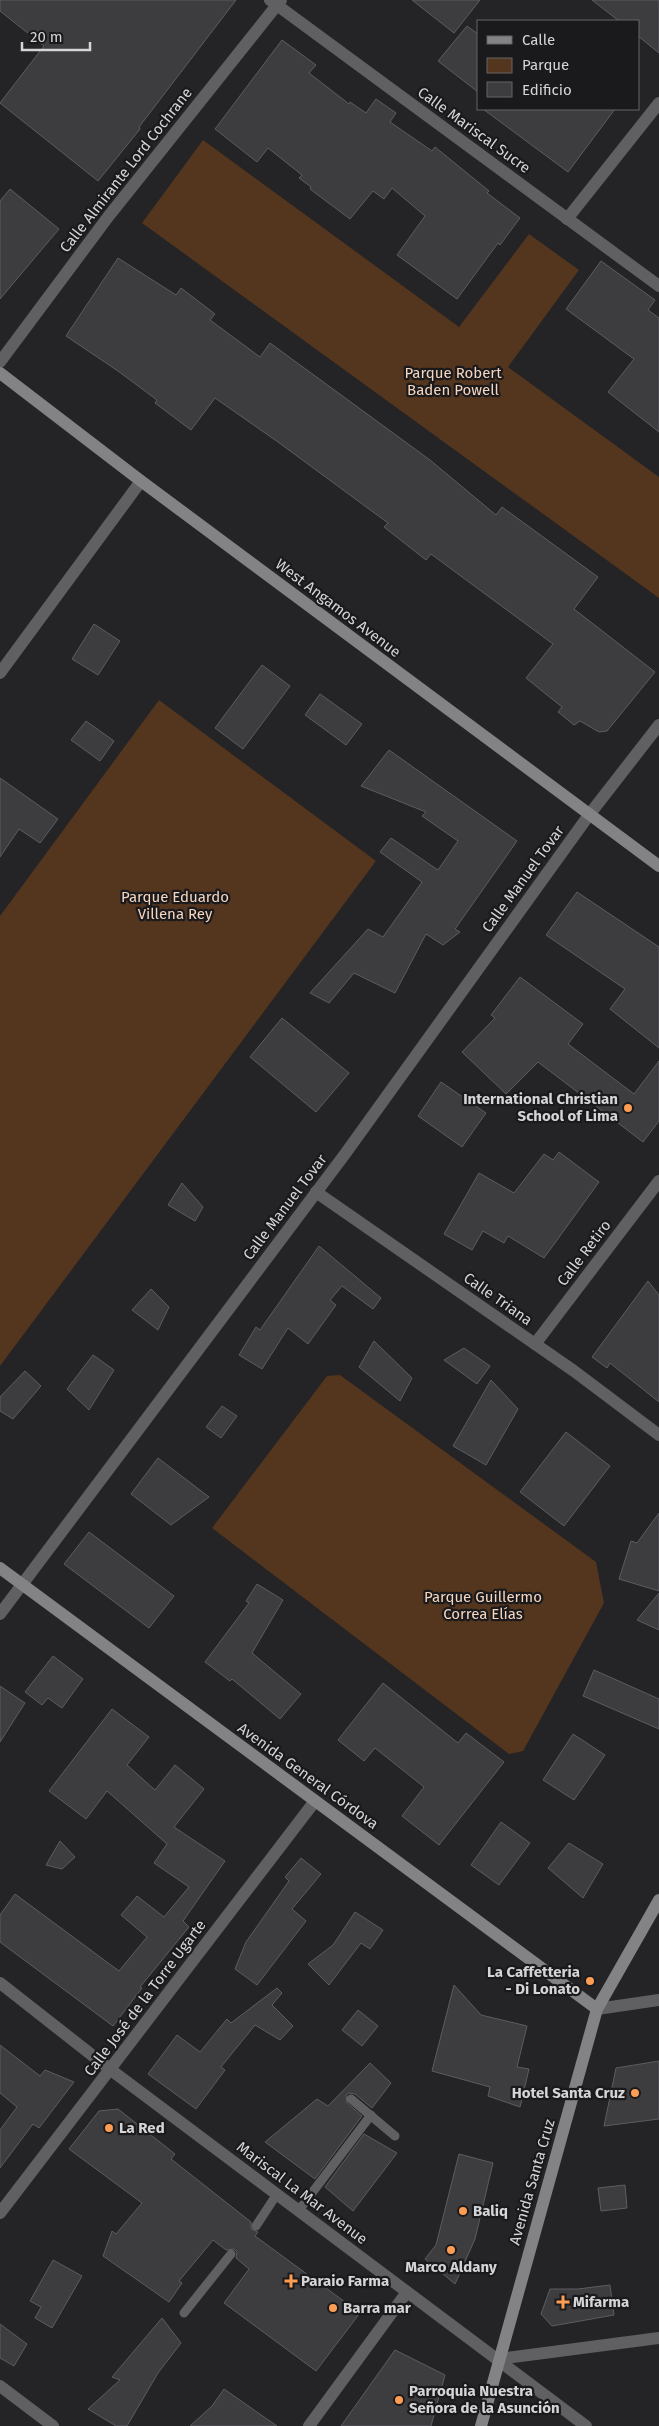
<svg xmlns="http://www.w3.org/2000/svg" width="659" height="2426" viewBox="0 0 659 2426" font-family="'Fira Sans',sans-serif">
  <style>
    .green { fill: #54351e }
    .building { fill: #3d3d40; stroke: #5d5d60 }
    .lines { fill: none; stroke-linecap: round; stroke-linejoin: round }
    .lane { stroke: #606062; stroke-width: 9 }
    .street { stroke: #606062; stroke-width: 12 }
    .secondary { stroke: #838385; stroke-width: 12 }
    .poi-dot { fill: #fc9d53; stroke: #1a1a1d; stroke-width: 2 }
    .labels { text-anchor: middle; stroke-width: 4.5; stroke-linejoin: round; paint-order: stroke }
    .street-label { font-size: 15px; fill: #d5d5d7; stroke: #1a1a1d }
    .park-label { font-size: 15px; fill: #f7d6bf; stroke: #1a1a1d }
    .poi-label { font-size: 15px; font-weight: bold; fill: #d5d5d7; stroke: #1a1a1d; text-anchor: start }
  </style>
  <rect width="100%" height="100%" fill="#242326"/>
  <g class="green">
    <polygon points="203,140 459,327 529,234 579,270 508,367 659,477 659,598 142,223"/>
    <polygon points="159,700 376,861 0,1366 0,916"/>
    <polygon points="340,1375 596,1562 604,1603 523,1751 509,1754 212,1528 327,1376"/>
  </g>
  <g class="building">
    <polygon points="0,0 236,0 139,127 140,129 98,181 0,103 44,46 0,11"/>
    <polygon points="412,0 480,0 454,33"/>
    <polygon points="592,0 659,0 659,53 638,36 638,21 619,21"/>
    <polygon points="467,26 478,34 478,92 438,61"/>
    <polygon points="282,40 316,65 309,73 349,104 350,102 366,113 376,99 396,113 390,122 432,151 435,147 489,191 487,193 520,218 500,245 498,243 457,299 397,255 425,216 392,188 384,199 373,191 350,219 310,189 311,187 299,178 302,175 268,148 257,162 215,129"/>
    <polygon points="483,109 615,109 568,172"/>
    <polygon points="10,189 59,229 0,299 0,201"/>
    <polygon points="118,258 176,295 181,288 215,314 210,320 260,357 270,343 430,460 496,515 502,507 598,577 574,609 655,672 607,731 599,732 580,721 574,725 558,712 562,707 526,678 553,644 431,554 426,560 384,527 388,523 278,442 215,398 191,430 155,403 157,400 118,371 66,336"/>
    <polygon points="601,261 655,300 648,310 659,318 659,432 608,392 634,359 566,309"/>
    <polygon points="94,624 120,641 98,675 72,659"/>
    <polygon points="262,665 290,686 243,749 215,728"/>
    <polygon points="320,694 362,724 346,745 305,715"/>
    <polygon points="86,721 114,741 100,761 71,740"/>
    <polygon points="389,750 517,841 455,929 460,932 443,945 426,934 395,993 354,973 329,1003 310,993 368,929 383,937 422,882 380,852 391,838 438,870 458,841 422,816 426,812 361,786"/>
    <polygon points="0,778 58,819 40,843 19,829 0,857"/>
    <polygon points="577,892 659,947 659,1048 610,1009 625,989 546,935"/>
    <polygon points="520,977 583,1024 568,1044 634,1094 659,1061 659,1121 643,1142 538,1062 506,1094 462,1052 495,1018 491,1015"/>
    <polygon points="282,1018 349,1073 316,1112 250,1057"/>
    <polygon points="441,1082 486,1113 462,1147 418,1116"/>
    <polygon points="559,1152 599,1182 544,1258 508,1236 504,1243 483,1231 472,1250 444,1234 479,1173 514,1193 544,1154 553,1160"/>
    <polygon points="182,1183 203,1207 195,1221 168,1205"/>
    <polygon points="319,1246 381,1298 373,1309 342,1286 330,1300 336,1305 308,1344 288,1328 262,1369 239,1355 256,1327 260,1330"/>
    <polygon points="648,1281 659,1295 659,1402 610,1363 607,1368 592,1357"/>
    <polygon points="151,1289 169,1307 158,1330 132,1310"/>
    <polygon points="374,1341 412,1378 400,1401 359,1367"/>
    <polygon points="464,1348 490,1366 477,1384 444,1360"/>
    <polygon points="93,1355 114,1370 89,1410 67,1389"/>
    <polygon points="25,1371 41,1386 13,1419 0,1411 0,1397"/>
    <polygon points="491,1380 518,1409 486,1465 453,1446"/>
    <polygon points="222,1406 237,1416 221,1438 206,1427"/>
    <polygon points="566,1432 610,1466 564,1526 520,1492"/>
    <polygon points="158,1458 209,1497 171,1525 131,1494"/>
    <polygon points="659,1513 659,1591 619,1579 631,1541 637,1543"/>
    <polygon points="89,1532 174,1596 149,1628 64,1564"/>
    <polygon points="257,1584 283,1600 252,1653 301,1694 280,1719 232,1679 230,1681 205,1662 249,1603 246,1601"/>
    <polygon points="659,1593 659,1630 637,1620"/>
    <polygon points="53,1656 83,1679 62,1708 48,1698 42,1705 25,1692"/>
    <polygon points="594,1670 659,1699 659,1729 583,1696"/>
    <polygon points="383,1683 458,1743 466,1733 504,1762 439,1845 402,1816 424,1787 375,1748 364,1761 338,1740"/>
    <polygon points="0,1686 25,1703 0,1742"/>
    <polygon points="112,1709 149,1737 127,1765 155,1790 175,1765 204,1789 174,1827 225,1861 183,1921 189,1927 140,1987 142,1988 113,2026 0,1942 0,1915 15,1894 119,1971 147,1937 121,1915 137,1896 164,1917 189,1887 154,1863 167,1844 107,1791 86,1819 49,1791"/>
    <polygon points="573,1734 605,1755 574,1800 543,1780"/>
    <polygon points="501,1822 530,1843 499,1885 471,1865"/>
    <polygon points="60,1841 75,1857 62,1869 46,1865"/>
    <polygon points="569,1843 603,1864 583,1898 548,1868"/>
    <polygon points="301,1858 321,1874 292,1909 306,1921 257,1985 235,1969 246,1942 289,1881 285,1877"/>
    <polygon points="355,1912 383,1930 370,1949 361,1943 329,1985 308,1964 333,1945"/>
    <polygon points="454,1985 481,2015 527,2026 517,2067 529,2069 520,2107 488,2096 490,2087 432,2071"/>
    <polygon points="277,1988 282,1993 272,2005 293,2026 280,2040 255,2025 221,2067 225,2070 196,2109 148,2074 177,2035 200,2052 227,2019 231,2023"/>
    <polygon points="358,2010 378,2026 362,2046 342,2030"/>
    <polygon points="0,2045 40,2076 45,2070 74,2082 39,2128 33,2124 0,2168 0,2130 17,2107 0,2093"/>
    <polygon points="659,2061 659,2119 604,2126 616,2068"/>
    <polygon points="370,2063 391,2083 372,2108 355,2094 349,2093 346,2095 347,2103 362,2116 315,2179 265,2142 317,2099 328,2106"/>
    <polygon points="118,2109 175,2154 171,2159 251,2222 251,2229 258,2232 255,2236 360,2313 316,2371 224,2303 249,2269 236,2258 237,2252 234,2249 226,2250 213,2240 179,2281 182,2283 169,2302 103,2256 112,2231 116,2234 142,2203 69,2149 99,2111"/>
    <polygon points="364,2134 397,2153 353,2211 325,2187"/>
    <polygon points="459,2154 493,2163 475,2239 455,2284 425,2259 436,2245"/>
    <polygon points="625,2185 627,2208 601,2211 598,2188"/>
    <polygon points="53,2260 82,2276 52,2328 35,2318 41,2307 30,2301"/>
    <polygon points="610,2285 614,2315 552,2326 541,2314 550,2289 578,2289"/>
    <polygon points="162,2318 181,2343 158,2373 127,2426 116,2426 88,2409 120,2380 112,2377"/>
    <polygon points="0,2324 27,2344 14,2366 0,2358"/>
    <polygon points="395,2350 445,2375 431,2426 341,2426"/>
    <polygon points="224,2389 277,2426 190,2426 212,2406"/>
  </g>
  <g class="lines">
    <g class="lane">
      <polyline points="351,2099 395,2136"/>
      <polyline points="299,2210 371,2115"/>
      <polyline points="256,2226 277,2194"/>
      <polyline points="184,2313 231,2254"/>
    </g>
    <g class="street">
      <polyline points="270,0 659,286"/>
      <polyline points="567,219 659,103"/>
      <polyline points="0,362 108,217 281,0"/>
      <polyline points="0,673 141,481"/>
      <polyline points="316,1192 574,1371 659,1435"/>
      <polyline points="535,1344 659,1181"/>
      <polyline points="0,1614 345,1154 589,815 659,725"/>
      <polyline points="0,1983 111,2070 586,2426"/>
      <polyline points="597,2009 659,2000"/>
      <polyline points="0,2213 315,1801"/>
      <polyline points="499,2359 659,2338"/>
      <polyline points="0,2386 53,2426"/>
      <polyline points="309,2426 407,2292"/>
    </g>
    <g class="secondary">
      <polyline points="0,373 141,481 659,866"/>
      <polyline points="0,1568 597,2009"/>
      <polyline points="481,2426 597,2009 659,1900"/>
    </g>
  </g>
  <g class="poi-dot">
    <circle cx="628" cy="1108" r="5"/>
    <circle cx="590" cy="1981" r="5"/>
    <circle cx="635" cy="2093" r="5"/>
    <circle cx="109" cy="2128" r="5"/>
    <circle cx="463" cy="2211" r="5"/>
    <circle cx="451" cy="2250" r="5"/>
    <path d="M288.5 2273.5h5v5h5v5h-5v5h-5v-5h-5v-5h5z"/>
    <path d="M560.5 2294.5h5v5h5v5h-5v5h-5v-5h-5v-5h5z"/>
    <circle cx="333" cy="2308" r="5"/>
    <circle cx="399" cy="2400" r="5"/>
  </g>
  <g class="labels">
    <g class="street-label">
      <text transform="translate(474 130) rotate(36)" y="5">Calle Mariscal Sucre</text>
      <text transform="translate(126 170) rotate(-52)" y="5">Calle Almirante Lord Cochrane</text>
      <text transform="translate(338 608) rotate(37)" y="5">West Angamos Avenue</text>
      <text transform="translate(523 879) rotate(-54)" y="5">Calle Manuel Tovar</text>
      <text transform="translate(285 1207) rotate(-53)" y="5">Calle Manuel Tovar</text>
      <text transform="translate(584 1253) rotate(-53)" y="5">Calle Retiro</text>
      <text transform="translate(498 1299) rotate(35)" y="5">Calle Triana</text>
      <text transform="translate(308 1776) rotate(36)" y="5">Avenida General Córdova</text>
      <text transform="translate(145 1998) rotate(-53)" y="5">Calle José de la Torre Ugarte</text>
      <text transform="translate(532 2182) rotate(-74)" y="5">Avenida Santa Cruz</text>
      <text transform="translate(302 2193) rotate(37)" y="5">Mariscal La Mar Avenue</text>
    </g>
    <g class="park-label">
      <text x="453" y="378">Parque Robert<tspan x="453" dy="17">Baden Powell</tspan></text>
      <text x="175" y="902">Parque Eduardo<tspan x="175" dy="17">Villena Rey</tspan></text>
      <text x="483" y="1602">Parque Guillermo<tspan x="483" dy="17">Correa Elías</tspan></text>
    </g>
    <g class="poi-label">
      <text x="618" y="1104" text-anchor="end">International Christian<tspan x="618" dy="17">School of Lima</tspan></text>
      <text x="580" y="1977" text-anchor="end">La Caffetteria<tspan x="580" dy="17">- Di Lonato</tspan></text>
      <text x="625" y="2098" text-anchor="end">Hotel Santa Cruz</text>
      <text x="119" y="2133">La Red</text>
      <text x="473" y="2216">Baliq</text>
      <text x="451" y="2272" text-anchor="middle">Marco Aldany</text>
      <text x="301" y="2286">Paraio Farma</text>
      <text x="573" y="2307">Mifarma</text>
      <text x="343" y="2313">Barra mar</text>
      <text x="409" y="2396">Parroquia Nuestra<tspan x="409" dy="17">Señora de la Asunción</tspan></text>
    </g>
  </g>
  <rect x="477" y="20" width="162" height="90" fill="#1a1a1d" stroke="#656567"/>
  <rect x="487" y="36" width="25" height="8" fill="#838385" stroke="#656567"/>
  <text x="522" y="45" font-size="15" fill="#d5d5d7">Calle</text>
  <rect x="487" y="58" width="25" height="15" fill="#54351e" stroke="#656567"/>
  <text x="522" y="70" font-size="15" fill="#d5d5d7">Parque</text>
  <rect x="487" y="82" width="25" height="15" fill="#3d3d40" stroke="#656567"/>
  <text x="522" y="95" font-size="15" fill="#d5d5d7">Edificio</text>
  <path d="M22 42v8h68v-8" fill="none" stroke="#d5d5d7" stroke-width="2.5"/>
  <text x="30" y="42" font-size="15" fill="#d5d5d7" stroke="#1a1a1d" stroke-width="4" paint-order="stroke">20 m</text>
</svg>
